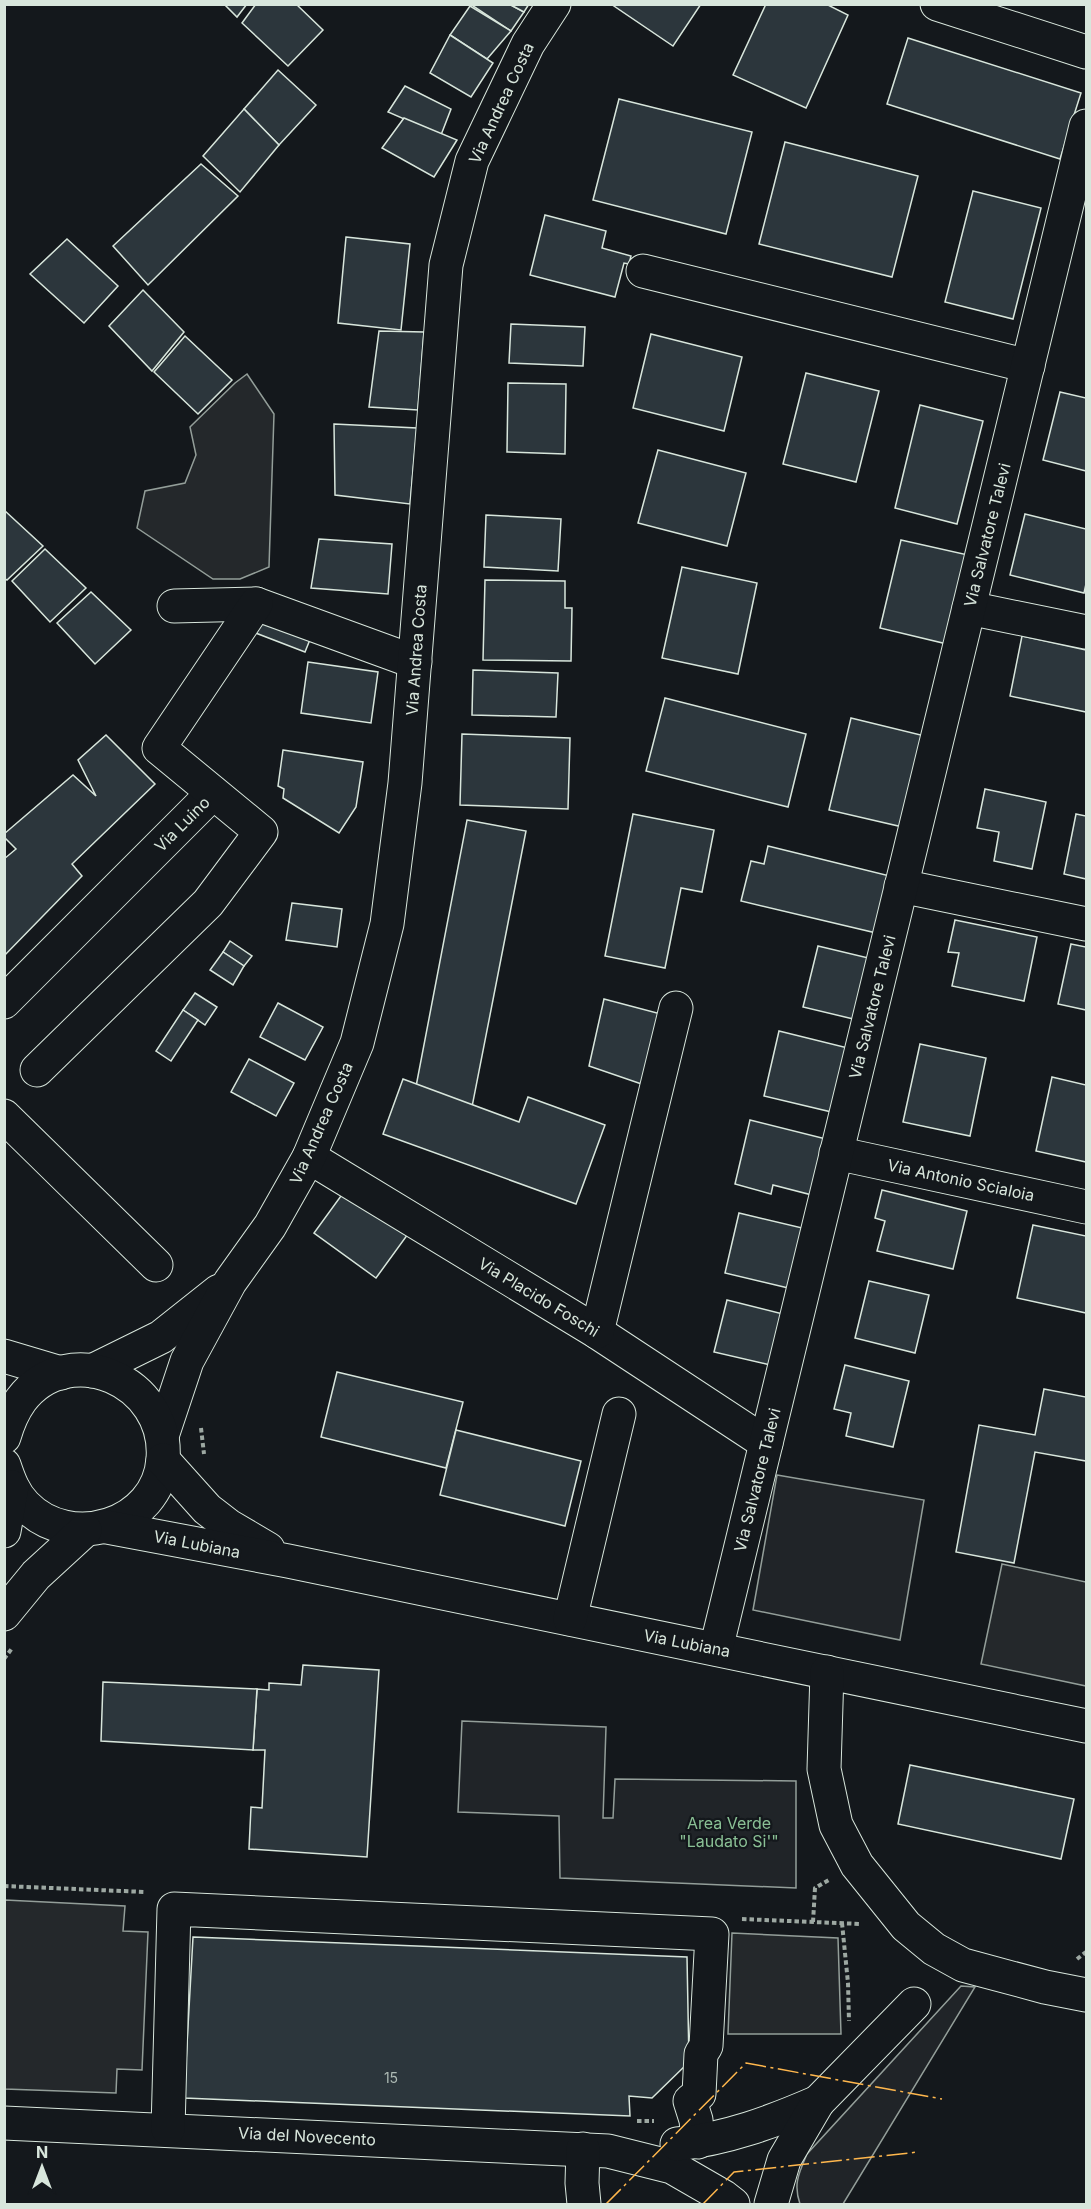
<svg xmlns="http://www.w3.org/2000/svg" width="1091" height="2209" viewBox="0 0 1091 2209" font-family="Inter,sans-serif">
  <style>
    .green { fill: #202428; stroke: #939e99; stroke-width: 1.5 }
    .parking { fill: #24282b; stroke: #939e99; stroke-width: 1.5 }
    .building { fill: #2c363c; stroke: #d8e6dc; stroke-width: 1.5 }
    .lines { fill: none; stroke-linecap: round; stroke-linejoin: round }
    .minor-casing { stroke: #d8e6dc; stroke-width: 35 }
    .path { stroke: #9da8a2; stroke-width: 4; stroke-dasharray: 4.5 3; stroke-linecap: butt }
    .minor { stroke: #14181c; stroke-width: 33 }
    .power { stroke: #ffb74d; stroke-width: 1.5; stroke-dasharray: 21 4.5 3 4.5; stroke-linecap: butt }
    .labels { text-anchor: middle; stroke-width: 4.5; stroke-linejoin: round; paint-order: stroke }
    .number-label { font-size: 14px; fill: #adbab4 }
    .street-label { font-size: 16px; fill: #d8e6dc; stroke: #14181c }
    .park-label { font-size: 16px; fill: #8ac095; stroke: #14181c }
  </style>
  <rect width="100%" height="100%" fill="#14181c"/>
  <g class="green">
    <polygon points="777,1475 924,1500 900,1640 753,1610"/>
    <polygon points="462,1721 606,1727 603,1818 613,1818 615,1779 796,1781 796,1888 560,1878 559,1816 458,1812"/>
    <path d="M961,1986L975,1987L843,2204H800C793,2184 799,2173 807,2154Z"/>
  </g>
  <g class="parking">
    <polygon points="247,374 274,414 269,567 240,579 213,579 137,528 145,491 185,483 196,455 190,427 235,383"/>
    <polygon points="1002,1564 1086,1582 1086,1686 981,1664"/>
    <polygon points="5,1900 125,1906 123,1931 148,1932 142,2070 117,2069 116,2093 5,2089"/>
    <polygon points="732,1933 838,1938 841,2034 728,2034"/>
  </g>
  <g class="building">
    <polygon points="224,4 247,4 237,17"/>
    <polygon points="256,4 296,4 323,30 288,66 242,23"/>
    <polygon points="470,4 509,4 524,12 511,31"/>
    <polygon points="509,4 529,4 524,12"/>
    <polygon points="611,4 701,4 673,46"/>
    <polygon points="766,4 826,4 848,15 806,108 733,75"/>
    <polygon points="470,6 511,31 487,59 450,35"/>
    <polygon points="450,35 493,63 471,97 430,73"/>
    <polygon points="908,38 1081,93 1060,159 887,104"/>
    <polygon points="278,70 316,105 279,145 244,109"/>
    <polygon points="405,86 451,109 441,135 388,112"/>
    <polygon points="619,99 752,132 726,234 593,200"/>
    <polygon points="244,109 279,145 240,192 203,156"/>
    <polygon points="404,118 457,140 434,177 382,148"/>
    <polygon points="785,142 918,176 892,277 759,244"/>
    <polygon points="201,164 238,196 148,285 113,246"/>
    <polygon points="973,191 1041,208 1013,319 945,302"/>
    <polygon points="545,215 606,231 602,248 631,256 629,264 624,263 615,297 530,275"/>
    <polygon points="346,237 410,244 401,330 338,323"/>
    <polygon points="67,239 118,286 84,323 30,274"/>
    <polygon points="143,290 184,332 152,371 109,326"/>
    <polygon points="511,324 585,327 583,366 509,363"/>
    <polygon points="379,331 424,332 418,410 369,407"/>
    <polygon points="651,334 742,357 724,431 633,408"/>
    <polygon points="185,336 232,380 198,414 154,372"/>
    <polygon points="806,373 879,391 856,482 783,464"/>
    <polygon points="508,383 566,384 565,454 507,452"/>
    <polygon points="1060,392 1086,398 1086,471 1043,460"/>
    <polygon points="920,405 983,421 957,524 895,508"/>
    <polygon points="334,424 417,428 410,504 335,495"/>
    <polygon points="658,450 746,473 727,546 638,523"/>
    <polygon points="4,510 43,546 7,580 4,578"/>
    <polygon points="1025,514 1086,529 1086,584 1084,593 1010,575"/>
    <polygon points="486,515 561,519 558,571 484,567"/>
    <polygon points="319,539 392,544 388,594 311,588"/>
    <polygon points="901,540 968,555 947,644 880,628"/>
    <polygon points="45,549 86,588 50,622 12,581"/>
    <polygon points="682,567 757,583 738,674 662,658"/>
    <polygon points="485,580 565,581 565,608 572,608 571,661 483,660"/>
    <polygon points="91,592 131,630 95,664 57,623"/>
    <polygon points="268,609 315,627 305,652 253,632"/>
    <polygon points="1022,636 1086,650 1086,712 1010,696"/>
    <polygon points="308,662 378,672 371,723 301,713"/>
    <polygon points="473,670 558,673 556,717 472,715"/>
    <polygon points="665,698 806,734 788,807 646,771"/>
    <polygon points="851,718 929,737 907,828 829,810"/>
    <polygon points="462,734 570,738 568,809 460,805"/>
    <polygon points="106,735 155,784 72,864 82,876 4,956 4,859 16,849 4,837 4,834 73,775 96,796 78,760"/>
    <polygon points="283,750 363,762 356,807 339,833 283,798 284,789 278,786"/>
    <polygon points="985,789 1046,802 1032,869 994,861 999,832 977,828"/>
    <polygon points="633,814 714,830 702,892 681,888 665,968 605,956"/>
    <polygon points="1076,814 1086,816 1086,879 1064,874"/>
    <polygon points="467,820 526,831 472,1107 414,1097"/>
    <polygon points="768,846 902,879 889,936 741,901 751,861 764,864"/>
    <polygon points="292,903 342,909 337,947 286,940"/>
    <polygon points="955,920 1037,937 1024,1001 952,986 959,953 948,952"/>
    <polygon points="230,941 252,956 244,966 223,952"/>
    <polygon points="1071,944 1086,947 1086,1010 1058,1004"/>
    <polygon points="818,946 881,961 866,1022 803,1007"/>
    <polygon points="223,952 244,966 233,985 210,970"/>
    <polygon points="195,993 217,1007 205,1025 183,1010"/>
    <polygon points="604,999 676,1018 659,1090 589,1066"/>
    <polygon points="278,1003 323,1027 305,1060 260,1037"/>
    <polygon points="183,1010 198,1020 171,1061 156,1051"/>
    <polygon points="779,1031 856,1050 840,1114 764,1096"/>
    <polygon points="920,1044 986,1058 970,1136 903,1122"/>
    <polygon points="249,1059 294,1083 276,1116 231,1092"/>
    <polygon points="1052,1077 1086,1085 1086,1162 1036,1151"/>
    <polygon points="403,1079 519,1122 528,1097 605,1125 576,1204 383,1134"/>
    <polygon points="750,1120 834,1141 812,1195 773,1185 771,1194 735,1184"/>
    <polygon points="346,1189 408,1234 376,1278 314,1233"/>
    <polygon points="882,1190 967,1211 953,1269 877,1251 885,1221 875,1218"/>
    <polygon points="739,1213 815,1231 801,1291 725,1273"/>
    <polygon points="1033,1225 1086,1236 1086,1313 1017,1298"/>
    <polygon points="869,1281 929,1295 915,1353 855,1338"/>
    <polygon points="727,1300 791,1316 779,1367 714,1352"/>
    <polygon points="845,1365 909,1381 893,1447 846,1436 851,1413 834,1409"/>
    <polygon points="337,1372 463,1402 446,1468 321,1437"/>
    <polygon points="1044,1389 1086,1397 1086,1461 1035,1452 1014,1563 956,1552 979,1425 1035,1435"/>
    <polygon points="456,1430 581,1461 565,1526 440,1495"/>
    <polygon points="303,1665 379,1670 367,1857 249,1849 251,1807 262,1808 265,1750 253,1750 257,1689 269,1690 269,1683 301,1685"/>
    <polygon points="103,1682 257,1689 253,1750 101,1741"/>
    <polygon points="910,1765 1074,1799 1061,1859 898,1824"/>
    <polygon points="193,1937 687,1957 689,2062 652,2098 629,2096 630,2116 184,2098"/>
  </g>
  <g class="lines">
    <defs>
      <g id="minor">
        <polyline points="937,4 1086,52"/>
        <polyline points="643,271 1028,366"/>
        <polyline points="174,606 256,604 415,662"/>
        <polyline points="969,608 1086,632"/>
        <polyline points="901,886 1086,924"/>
        <polyline points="4,1002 213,793"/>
        <polyline points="37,1070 208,903 261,832 159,748 256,604"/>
        <polyline points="4,1116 156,1265"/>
        <polyline points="836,1153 1086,1207"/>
        <polyline points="309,1157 597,1332 766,1443"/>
        <polyline points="597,1332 676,1008"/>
        <polyline points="4,1356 61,1373"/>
        <polyline points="92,1371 161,1337 219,1291"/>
        <polyline points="162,1436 187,1361 230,1282 270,1226 309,1157 357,1043 387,924 405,783 446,265 472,161 528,44 554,4"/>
        <path d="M4,1437C8,1423 13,1411 21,1400C69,1337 169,1381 163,1459C158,1526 70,1552 25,1505C14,1494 9,1480 4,1465"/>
        <polyline points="163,1460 207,1509 229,1526 268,1549"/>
        <polyline points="107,1527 288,1561 1086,1726"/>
        <polyline points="4,1531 12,1487"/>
        <polyline points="4,1614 36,1575 85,1530"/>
        <polyline points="570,1619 619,1414"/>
        <polyline points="716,1649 1086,126"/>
        <polyline points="827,1672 824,1769 836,1825 857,1865 906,1926 934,1949 963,1965 1045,1987 1086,1995"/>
        <polyline points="4,2123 608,2151 672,2167 724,2197 733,2204"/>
        <polyline points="168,2129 174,1909 712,1934 706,2046 701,2054 699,2094 690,2101 696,2120 698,2142"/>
        <path d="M677,2144C726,2139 772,2122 818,2102"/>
        <polyline points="583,2149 582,2183 584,2204"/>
        <polyline points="771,2204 784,2160 818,2102 914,2004"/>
      </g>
    </defs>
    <use href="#minor" class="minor-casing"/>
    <g class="path">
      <polyline points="201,1428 204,1454"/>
      <polyline points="4,1659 13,1647"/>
      <polyline points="4,1886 145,1892"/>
      <polyline points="742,1919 861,1924"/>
      <polyline points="813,1922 815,1888 829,1880"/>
      <polyline points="842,1923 848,1983 849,2021"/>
      <polyline points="1077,1959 1086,1952"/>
      <polyline points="637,2121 654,2121"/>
    </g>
    <use href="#minor" class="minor"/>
    <g class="power">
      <polyline points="606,2204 746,2063 942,2099"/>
      <polyline points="703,2204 734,2172 918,2152"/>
    </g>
  </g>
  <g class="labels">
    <g class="number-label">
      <text x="391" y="2083">15</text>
    </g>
    <g class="street-label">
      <text transform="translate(501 103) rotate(-65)" y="6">Via Andrea Costa</text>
      <text transform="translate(987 535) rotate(-76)" y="6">Via Salvatore Talevi</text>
      <text transform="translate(416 650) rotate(-86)" y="6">Via Andrea Costa</text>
      <text transform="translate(182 824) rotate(-45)" y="6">Via Luino</text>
      <text transform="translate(872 1007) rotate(-76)" y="6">Via Salvatore Talevi</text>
      <text transform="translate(321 1123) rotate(-66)" y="6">Via Andrea Costa</text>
      <text transform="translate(961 1180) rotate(12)" y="6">Via Antonio Scialoia</text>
      <text transform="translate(539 1297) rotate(31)" y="6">Via Placido Foschi</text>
      <text transform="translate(757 1480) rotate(-76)" y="6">Via Salvatore Talevi</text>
      <text transform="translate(197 1544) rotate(11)" y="6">Via Lubiana</text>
      <text transform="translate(687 1643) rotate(11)" y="6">Via Lubiana</text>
      <text transform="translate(307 2136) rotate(3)" y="6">Via del Novecento</text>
    </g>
    <g class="park-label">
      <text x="729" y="1829">Area Verde<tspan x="729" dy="18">"Laudato Si'"</tspan></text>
    </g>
  </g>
  <rect width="1091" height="2209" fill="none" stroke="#d8e6dc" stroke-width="12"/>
  <g transform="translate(42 2167)" stroke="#14181c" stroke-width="4.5" paint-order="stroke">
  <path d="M0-4.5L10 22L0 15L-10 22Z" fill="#d8e6dc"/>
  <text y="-9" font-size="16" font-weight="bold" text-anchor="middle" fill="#d8e6dc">N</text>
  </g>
</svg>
